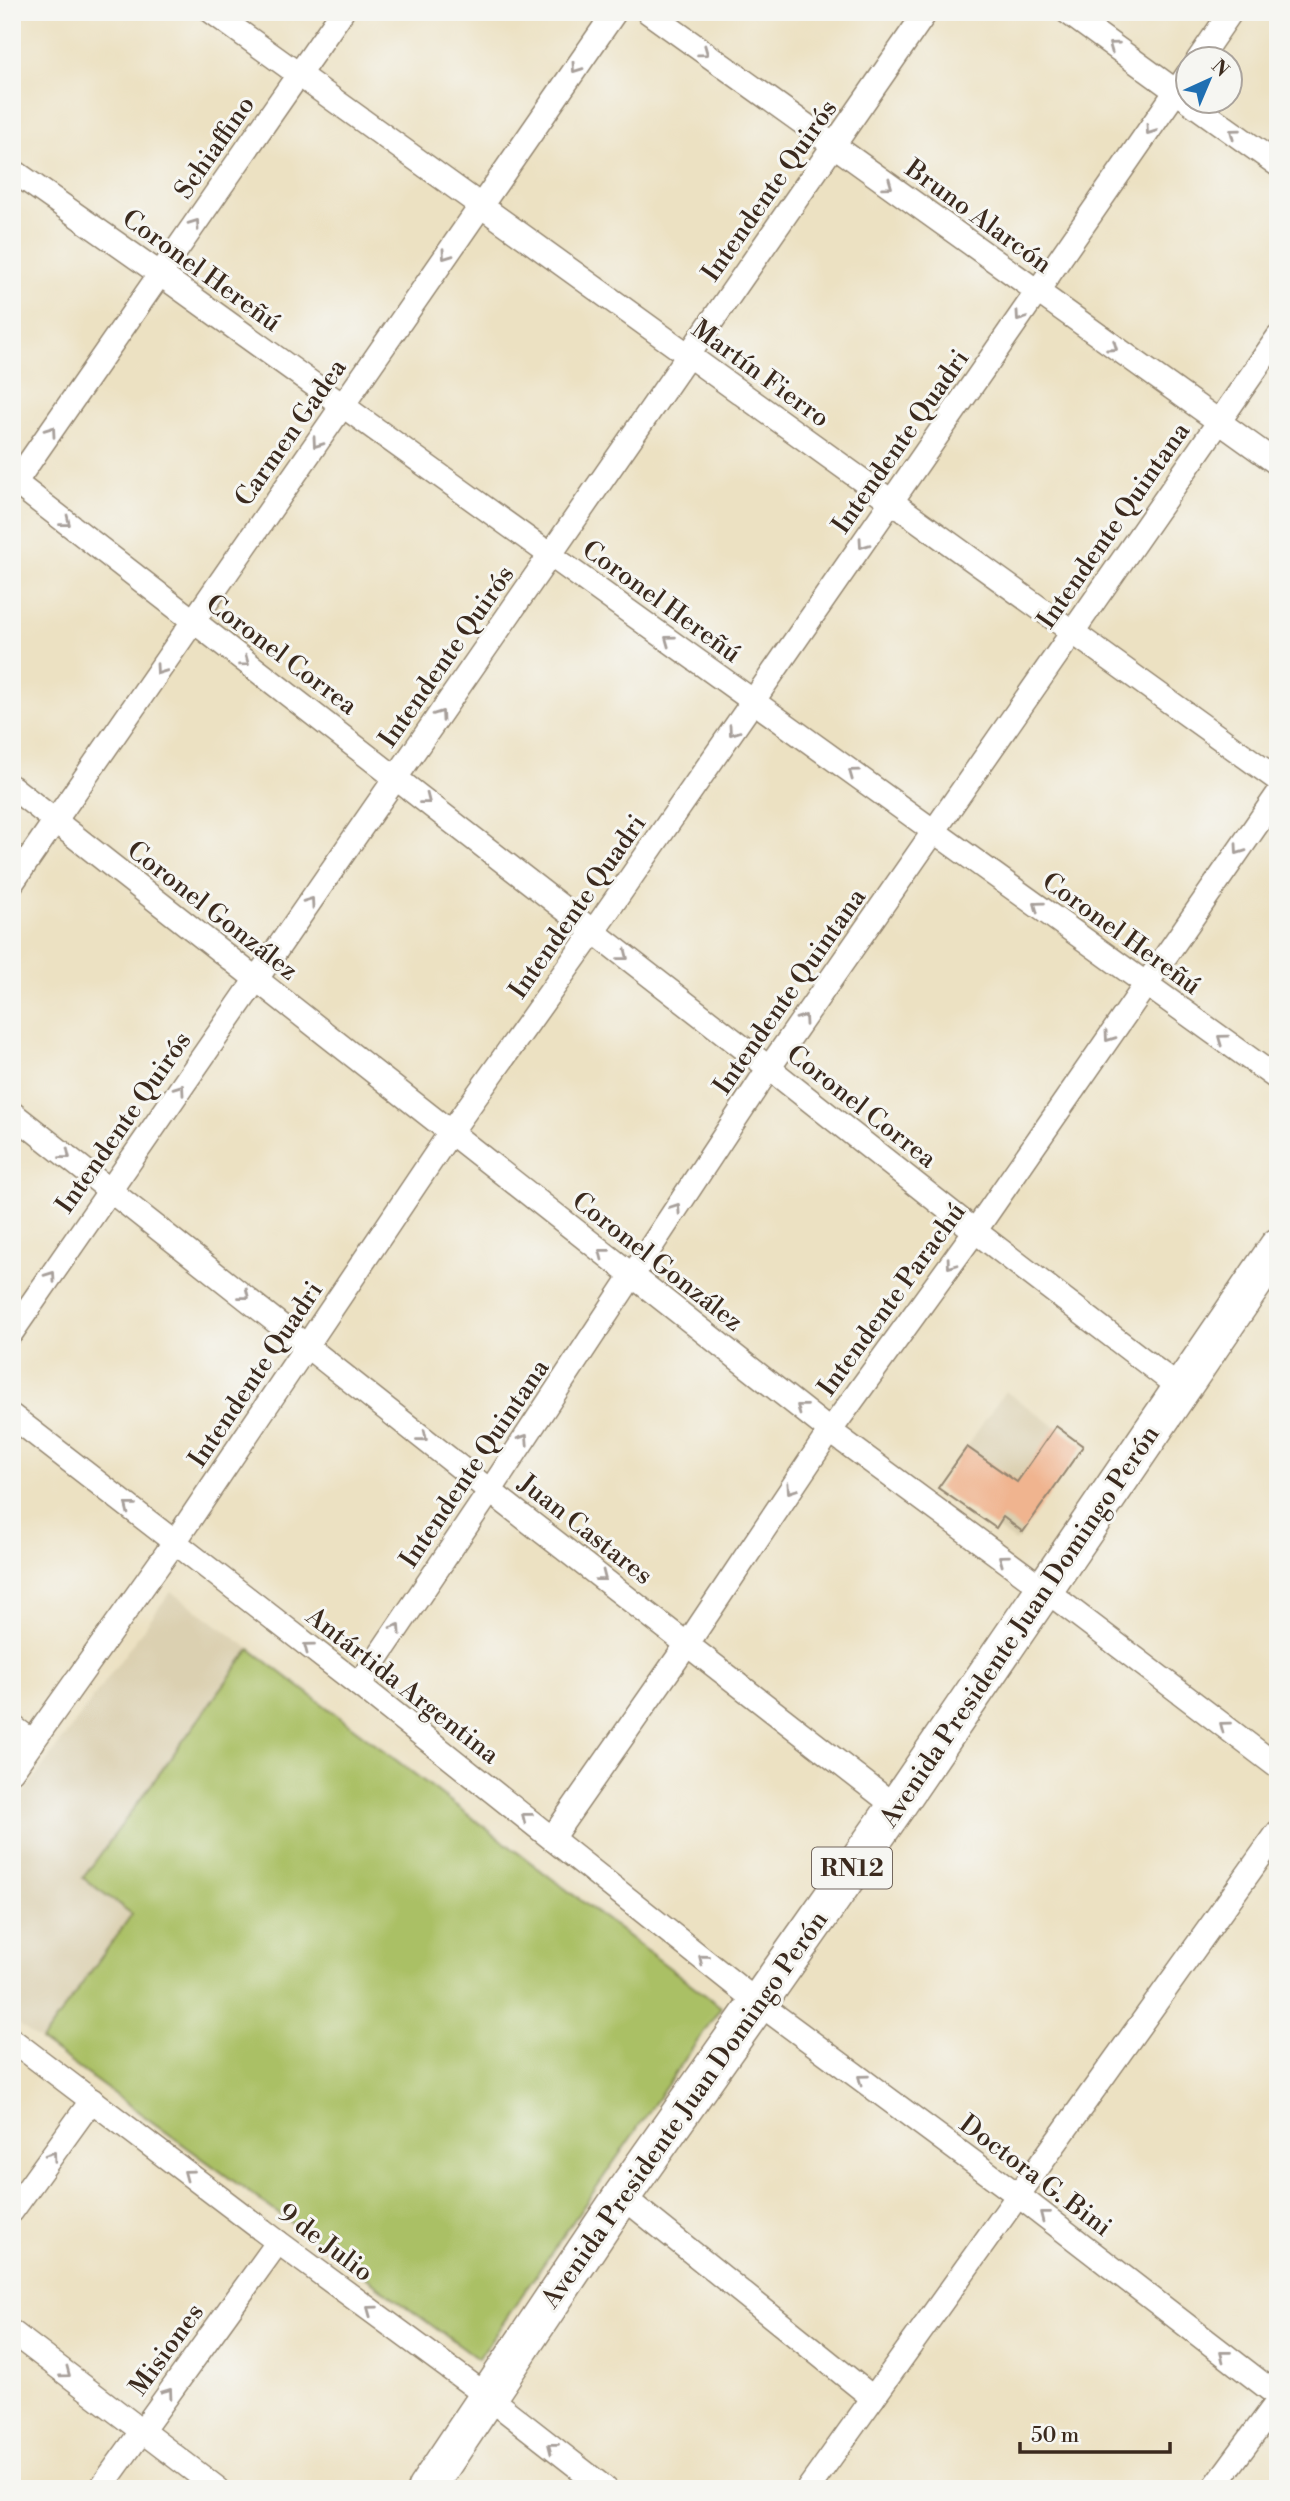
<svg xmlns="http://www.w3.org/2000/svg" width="1290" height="2501" viewBox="0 0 1290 2501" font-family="'Libre Bodoni',serif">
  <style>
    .built { fill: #dbd0b1 }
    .pitch { fill: #aac065; stroke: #727542; stroke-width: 2 }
    .building { fill: #f0b48f }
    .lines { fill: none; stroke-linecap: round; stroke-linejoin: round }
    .minor-casing { stroke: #948670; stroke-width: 26 }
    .trunk-casing { stroke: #948670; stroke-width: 40 }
    .minor { stroke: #fff; stroke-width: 23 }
    .trunk { stroke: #fff; stroke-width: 37 }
    .oneway { stroke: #a79f9a }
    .labels { text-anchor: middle; stroke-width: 6; stroke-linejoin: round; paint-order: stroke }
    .shield { fill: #f6f6f2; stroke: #73675e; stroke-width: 2 }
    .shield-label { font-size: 24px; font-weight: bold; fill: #3b2a1e }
    .street-label { font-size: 26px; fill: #3b2a1e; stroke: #f6f6f2 }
  </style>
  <rect width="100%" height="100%" fill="#f6f6f2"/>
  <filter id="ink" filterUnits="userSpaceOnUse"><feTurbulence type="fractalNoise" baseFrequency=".0143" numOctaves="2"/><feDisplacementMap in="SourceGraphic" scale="14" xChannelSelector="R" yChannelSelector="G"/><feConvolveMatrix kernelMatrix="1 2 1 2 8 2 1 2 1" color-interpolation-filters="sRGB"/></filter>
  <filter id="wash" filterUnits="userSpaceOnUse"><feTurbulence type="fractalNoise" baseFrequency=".00686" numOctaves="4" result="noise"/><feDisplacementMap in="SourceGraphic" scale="28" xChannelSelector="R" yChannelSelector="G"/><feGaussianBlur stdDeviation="1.57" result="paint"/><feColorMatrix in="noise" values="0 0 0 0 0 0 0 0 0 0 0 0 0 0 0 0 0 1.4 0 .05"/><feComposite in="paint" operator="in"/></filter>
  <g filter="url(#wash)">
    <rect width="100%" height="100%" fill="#ece1c2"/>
    <g class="built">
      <polygon points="1005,1391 1083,1446 1016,1542 938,1488"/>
      <polygon points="171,1591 250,1649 83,1877 132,1914 41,2041 12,2020 12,1809"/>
    </g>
    <polygon class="pitch" points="250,1649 721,2007 478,2359 41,2041 132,1914 83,1878"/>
    <g id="blocks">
      <polygon class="building" points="1056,1426 1083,1446 1023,1532 1003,1517 996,1528 938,1488 967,1447 1017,1482"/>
    </g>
  </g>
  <g filter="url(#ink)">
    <use href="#blocks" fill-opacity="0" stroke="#948670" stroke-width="2"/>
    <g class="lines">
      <defs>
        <g id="minor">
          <polyline points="212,12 1278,780"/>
          <polyline points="648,12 1278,464"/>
          <polyline points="1067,12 1188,100"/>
          <polyline points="1198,60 1231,12"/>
          <polyline points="1190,102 1278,165"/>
          <polyline points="12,170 160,274 1278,1079"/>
          <polyline points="12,480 769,1068 975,1231 1181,1389"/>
          <polyline points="12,487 342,12"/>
          <polyline points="12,787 830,1431 1044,1589 1278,1767"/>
          <polyline points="12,883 615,12"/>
          <polyline points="12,1113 490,1491 896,1807"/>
          <polyline points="12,1332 926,12"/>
          <polyline points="12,1416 359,1685 757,2002 1019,2196 1278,2396"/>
          <polyline points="359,1685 490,1491 769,1068 1278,337"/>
          <polyline points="12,1726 33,1742"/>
          <polyline points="12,1771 174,1543 450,1133 593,932 1188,74"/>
          <polyline points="552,1838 688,1643 830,1431 975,1231 1278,794"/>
          <polyline points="12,2040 278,2242 487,2396 606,2489"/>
          <polyline points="622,2196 873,2398"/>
          <polyline points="12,2211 92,2100"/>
          <polyline points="12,2332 218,2489"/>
          <polyline points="100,2489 278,2242"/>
          <polyline points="808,2489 1278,1832"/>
          <polyline points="1213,2489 1278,2401"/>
        </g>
        <polyline id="trunk" points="426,2489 622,2196 896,1807 1278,1247"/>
      </defs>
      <use href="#minor" class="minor-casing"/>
      <use href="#trunk" class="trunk-casing"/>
      <use href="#minor" class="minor"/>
      <use href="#trunk" class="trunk"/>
    </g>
    <defs><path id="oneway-chevron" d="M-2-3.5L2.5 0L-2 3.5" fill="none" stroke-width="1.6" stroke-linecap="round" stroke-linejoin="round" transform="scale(1.75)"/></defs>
    <g class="oneway">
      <use href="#oneway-chevron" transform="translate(1113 46) rotate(-144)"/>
      <use href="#oneway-chevron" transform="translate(704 52) rotate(36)"/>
      <use href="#oneway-chevron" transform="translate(576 68) rotate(125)"/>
      <use href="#oneway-chevron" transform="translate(1150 130) rotate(125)"/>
      <use href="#oneway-chevron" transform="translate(1234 133) rotate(-144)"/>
      <use href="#oneway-chevron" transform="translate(888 185) rotate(36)"/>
      <use href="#oneway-chevron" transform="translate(195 224) rotate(-55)"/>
      <use href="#oneway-chevron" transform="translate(446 255) rotate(125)"/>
      <use href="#oneway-chevron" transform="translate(1020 317) rotate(125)"/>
      <use href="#oneway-chevron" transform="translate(1113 347) rotate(35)"/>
      <use href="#oneway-chevron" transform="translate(51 431) rotate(-55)"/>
      <use href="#oneway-chevron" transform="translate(317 443) rotate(125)"/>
      <use href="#oneway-chevron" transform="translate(66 522) rotate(38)"/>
      <use href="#oneway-chevron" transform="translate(863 544) rotate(125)"/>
      <use href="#oneway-chevron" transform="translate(669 640) rotate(-144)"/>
      <use href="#oneway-chevron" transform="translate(245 662) rotate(37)"/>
      <use href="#oneway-chevron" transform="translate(160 670) rotate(125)"/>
      <use href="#oneway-chevron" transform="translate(440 715) rotate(-55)"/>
      <use href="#oneway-chevron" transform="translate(733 731) rotate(125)"/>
      <use href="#oneway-chevron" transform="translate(853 773) rotate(-144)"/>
      <use href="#oneway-chevron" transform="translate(426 800) rotate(38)"/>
      <use href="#oneway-chevron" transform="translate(1239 850) rotate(125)"/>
      <use href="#oneway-chevron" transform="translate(310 902) rotate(-55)"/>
      <use href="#oneway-chevron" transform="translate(1038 906) rotate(-144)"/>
      <use href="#oneway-chevron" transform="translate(624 956) rotate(38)"/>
      <use href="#oneway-chevron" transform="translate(803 1019) rotate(-55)"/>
      <use href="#oneway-chevron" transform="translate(1109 1037) rotate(125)"/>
      <use href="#oneway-chevron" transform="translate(1222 1039) rotate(-144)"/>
      <use href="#oneway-chevron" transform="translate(180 1089) rotate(-55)"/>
      <use href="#oneway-chevron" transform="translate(66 1155) rotate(38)"/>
      <use href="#oneway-chevron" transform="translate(676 1208) rotate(-56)"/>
      <use href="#oneway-chevron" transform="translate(603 1253) rotate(-142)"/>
      <use href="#oneway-chevron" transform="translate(951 1264) rotate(126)"/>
      <use href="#oneway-chevron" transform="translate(51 1276) rotate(-55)"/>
      <use href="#oneway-chevron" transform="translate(245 1295) rotate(38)"/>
      <use href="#oneway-chevron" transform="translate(801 1408) rotate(-142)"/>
      <use href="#oneway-chevron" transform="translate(423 1437) rotate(39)"/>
      <use href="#oneway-chevron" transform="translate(524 1439) rotate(-57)"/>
      <use href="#oneway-chevron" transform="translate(791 1489) rotate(124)"/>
      <use href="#oneway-chevron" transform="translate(129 1507) rotate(-142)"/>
      <use href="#oneway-chevron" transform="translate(1003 1559) rotate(-144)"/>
      <use href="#oneway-chevron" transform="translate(602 1577) rotate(38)"/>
      <use href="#oneway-chevron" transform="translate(397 1628) rotate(-56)"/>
      <use href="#oneway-chevron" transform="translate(308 1647) rotate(-143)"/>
      <use href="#oneway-chevron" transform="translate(1224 1726) rotate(-143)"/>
      <use href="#oneway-chevron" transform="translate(526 1817) rotate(-142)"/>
      <use href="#oneway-chevron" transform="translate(703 1959) rotate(-141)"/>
      <use href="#oneway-chevron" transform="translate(862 2079) rotate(-144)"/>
      <use href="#oneway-chevron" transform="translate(52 2156) rotate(-54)"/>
      <use href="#oneway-chevron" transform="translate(188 2174) rotate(-143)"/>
      <use href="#oneway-chevron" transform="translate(1044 2215) rotate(-142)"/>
      <use href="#oneway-chevron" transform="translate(371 2310) rotate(-144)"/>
      <use href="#oneway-chevron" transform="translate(1224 2355) rotate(-142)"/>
      <use href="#oneway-chevron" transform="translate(66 2373) rotate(37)"/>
      <use href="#oneway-chevron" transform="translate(168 2393) rotate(-54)"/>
      <use href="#oneway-chevron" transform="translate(552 2447) rotate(-142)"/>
    </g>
  </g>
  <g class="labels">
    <rect class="shield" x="812" y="1847.5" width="80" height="41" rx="5"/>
    <g class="shield-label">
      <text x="852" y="1876">RN12</text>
    </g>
    <g class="street-label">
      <text transform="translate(214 147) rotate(-55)" y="9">Schiaffino</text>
      <text transform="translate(769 190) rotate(-55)" y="9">Intendente Quirós</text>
      <text transform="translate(979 216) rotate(36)" y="9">Bruno Alarcón</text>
      <text transform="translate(202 270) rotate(36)" y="9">Coronel Hereñú</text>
      <text transform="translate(761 373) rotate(36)" y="9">Martín Fierro</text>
      <text transform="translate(290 432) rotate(-55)" y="9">Carmen Gadea</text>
      <text transform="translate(900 441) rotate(-55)" y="9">Intendente Quadri</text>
      <text transform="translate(1113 525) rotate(-55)" y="9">Intendente Quintana</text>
      <text transform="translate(662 601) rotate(36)" y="9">Coronel Hereñú</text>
      <text transform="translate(282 654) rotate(37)" y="9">Coronel Correa</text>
      <text transform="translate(446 656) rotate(-55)" y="9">Intendente Quirós</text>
      <text transform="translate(577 906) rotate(-55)" y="9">Intendente Quadri</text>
      <text transform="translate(213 910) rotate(38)" y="9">Coronel González</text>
      <text transform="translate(1122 933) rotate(36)" y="9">Coronel Hereñú</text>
      <text transform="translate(789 991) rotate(-55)" y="9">Intendente Quintana</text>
      <text transform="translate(862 1106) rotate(38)" y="9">Coronel Correa</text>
      <text transform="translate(123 1122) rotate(-55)" y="9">Intendente Quirós</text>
      <text transform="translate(658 1261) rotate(38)" y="9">Coronel González</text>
      <text transform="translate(891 1299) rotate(-54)" y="9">Intendente Parachú</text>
      <text transform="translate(255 1374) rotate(-56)" y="9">Intendente Quadri</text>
      <text transform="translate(474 1463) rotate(-56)" y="9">Intendente Quintana</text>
      <text transform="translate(586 1529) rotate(38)" y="9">Juan Castares</text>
      <text transform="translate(1019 1626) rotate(-56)" y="9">Avenida Presidente Juan Domingo Perón</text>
      <text transform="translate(403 1685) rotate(38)" y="9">Antártida Argentina</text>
      <text transform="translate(684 2109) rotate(-55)" y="9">Avenida Presidente Juan Domingo Perón</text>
      <text transform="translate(1036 2175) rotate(37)" y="9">Doctora G. Bini</text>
      <text transform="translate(326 2242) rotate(37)" y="9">9 de Julio</text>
      <text transform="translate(166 2349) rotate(-54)" y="9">Misiones</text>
    </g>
  </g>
  <rect width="1290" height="2501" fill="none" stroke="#f6f6f2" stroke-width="42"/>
  <g transform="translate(1209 80) rotate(44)"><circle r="33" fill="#f6f6f2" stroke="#aba49d" stroke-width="2"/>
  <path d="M0-5L12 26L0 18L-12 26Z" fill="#1f6fb2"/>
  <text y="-10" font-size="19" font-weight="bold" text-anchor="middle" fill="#3b2a1e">N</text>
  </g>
  <path d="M1020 2442v10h150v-10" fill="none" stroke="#3b2a1e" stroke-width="3.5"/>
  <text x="1031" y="2442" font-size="21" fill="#3b2a1e" stroke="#f6f6f2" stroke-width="5" paint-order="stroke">50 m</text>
</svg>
